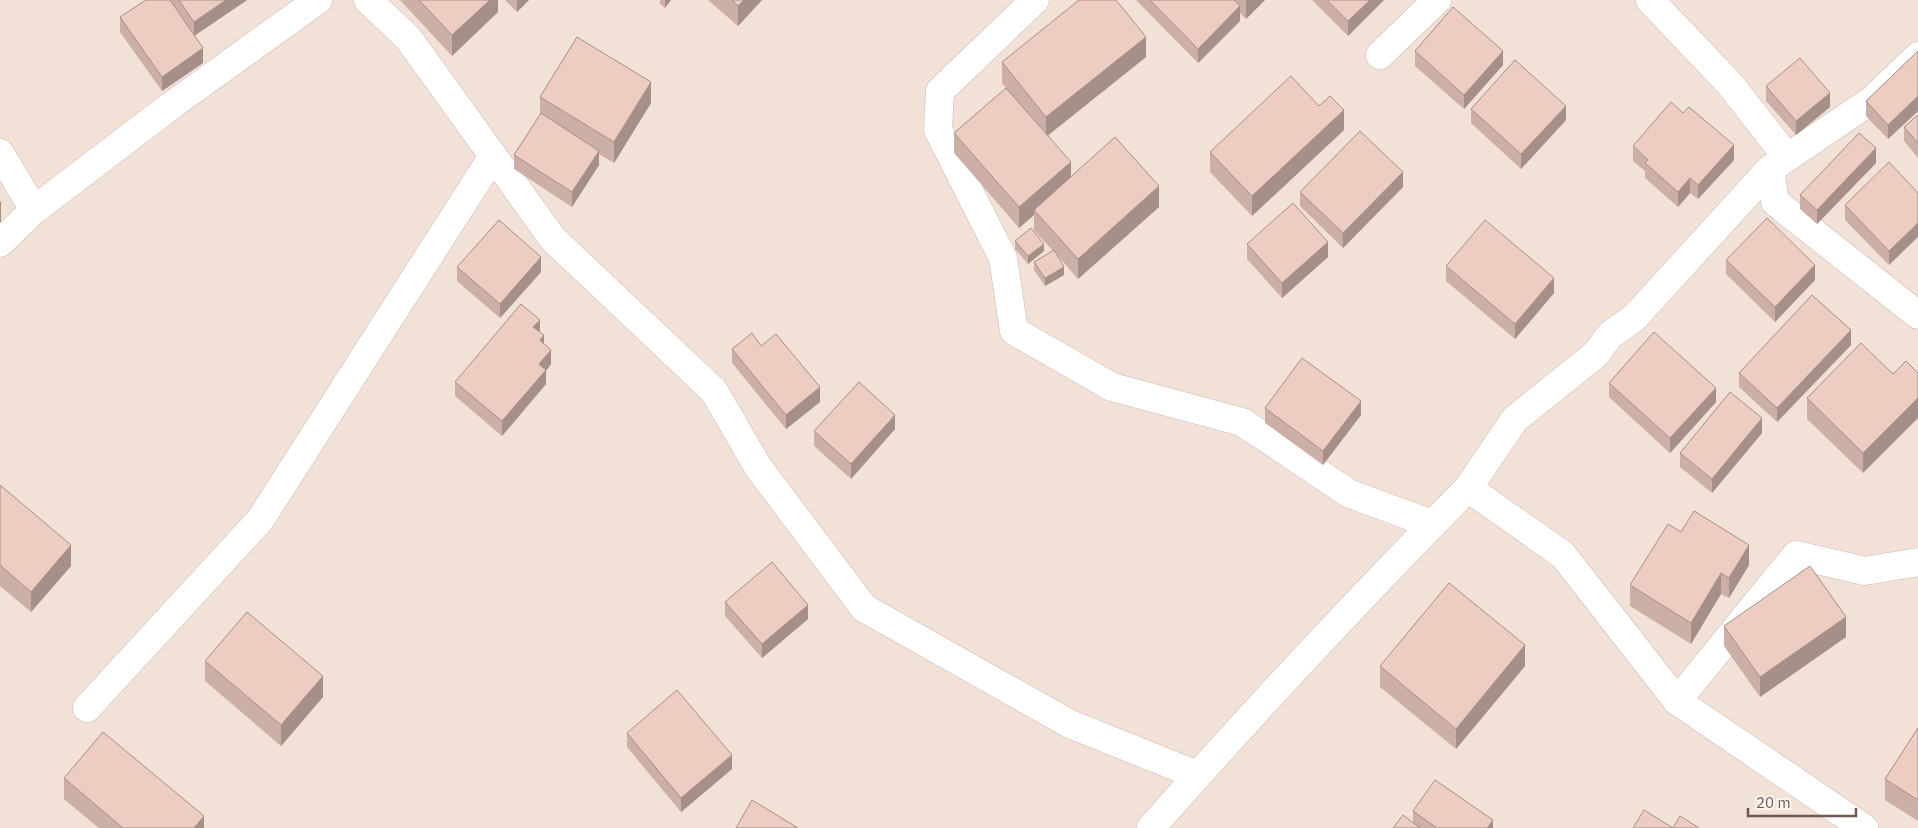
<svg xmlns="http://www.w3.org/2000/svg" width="1918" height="828" viewBox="0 0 1918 828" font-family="'IBM Plex Sans',sans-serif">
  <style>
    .residential { fill: #f1e1d7 }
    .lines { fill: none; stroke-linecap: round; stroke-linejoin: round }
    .minor-casing { stroke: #ceb9b2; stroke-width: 29 }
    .minor { stroke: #fff; stroke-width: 28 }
    .wall { fill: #ccafa7 }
    .shaded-wall { fill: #a68f88 }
    .building { fill: #edccc2; stroke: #a68f88 }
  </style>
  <rect width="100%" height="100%" fill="#faf0e8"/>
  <rect class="residential" x="0" y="0" width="1918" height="828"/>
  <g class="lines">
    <defs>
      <g id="minor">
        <polyline points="368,0 408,38 553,239 714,391 758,467 864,608 1070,724 1197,775"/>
        <polyline points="1035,0 940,91 938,130 1003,258 1014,331 1112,387 1242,422 1350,494 1432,524"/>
        <polyline points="1650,0 1729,83 1787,157"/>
        <polyline points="1380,55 1437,0"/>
        <polyline points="1918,56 1872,100 1770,169 1634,318 1610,335 1596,354 1515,419 1468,488 1563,555 1677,701 1796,555 1865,571 1918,562"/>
        <polyline points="0,153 34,210"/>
        <polyline points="1770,169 1775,202 1918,315"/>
        <polyline points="0,243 34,210 172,105 318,0"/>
        <polyline points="1677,701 1864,828"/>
        <polyline points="87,708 260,520 493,156"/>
        <path d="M1151,828C1253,712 1359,599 1468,488"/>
      </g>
    </defs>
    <use href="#minor" class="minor-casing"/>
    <use href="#minor" class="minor"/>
  </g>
  <g class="wall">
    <polygon points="146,0 247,0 194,36 203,63 162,91 120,32 120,17"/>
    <polygon points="400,0 498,0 498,12 452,56"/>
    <polygon points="505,0 529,0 517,12"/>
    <polygon points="660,0 671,0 665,8 660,4"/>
    <polygon points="708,0 762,0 738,26"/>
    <polygon points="1136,0 1265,0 1246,19 1240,13 1240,21 1198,63"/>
    <polygon points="1312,0 1384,0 1348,36"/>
    <polygon points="1415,51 1503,65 1464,109 1415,66"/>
    <polygon points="1918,51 1918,111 1888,139 1866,116 1866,101"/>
    <polygon points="1146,57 1048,135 1071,176 1159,207 1078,279 1056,254 1064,275 1045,286 1034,270 1034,262 1053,251 1034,230 1034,215 1019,228 954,153 954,133 1006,88 1002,83 1002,62"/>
    <polygon points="1766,86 1830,107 1796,135 1766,101"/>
    <polygon points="540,97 651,103 614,163 599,154 599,165 572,207 514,169 514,155 540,115"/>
    <polygon points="1471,109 1566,120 1521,169 1471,123"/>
    <polygon points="1918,115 1918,158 1904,141 1904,127"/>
    <polygon points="1344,130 1252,216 1210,172 1210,152"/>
    <polygon points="1633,146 1734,160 1698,199 1690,193 1678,207 1645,178 1645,171 1633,161"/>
    <polygon points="1876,163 1817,224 1800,209 1800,195"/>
    <polygon points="1403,187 1343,248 1300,206 1300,192"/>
    <polygon points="1918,193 1889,265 1845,220 1845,205"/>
    <polygon points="1015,241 1044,251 1028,264 1015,249"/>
    <polygon points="1247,244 1328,257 1282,298 1247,259"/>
    <polygon points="1726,260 1815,280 1775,322 1726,274"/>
    <polygon points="1446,266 1554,293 1515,339 1446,281"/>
    <polygon points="457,267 541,272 500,318 457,281"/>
    <polygon points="540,332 551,364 546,371 546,384 502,436 455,396 455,382"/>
    <polygon points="1851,345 1777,422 1739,387 1739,373"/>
    <polygon points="732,349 820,402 786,429 732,363"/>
    <polygon points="1893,374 1863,473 1807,419 1807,398"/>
    <polygon points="1609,383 1716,402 1670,453 1609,397"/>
    <polygon points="1265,408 1361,415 1323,465 1265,423"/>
    <polygon points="895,429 851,479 814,446 814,431"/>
    <polygon points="1762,433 1712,493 1680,467 1680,453"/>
    <polygon points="0,485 71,566 31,612 0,586"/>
    <polygon points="1681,532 1749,565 1729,598 1721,594 1691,644 1630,606 1630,585"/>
    <polygon points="725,602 808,619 762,658 725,616"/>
    <polygon points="1724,626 1846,637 1760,697 1724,646"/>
    <polygon points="205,661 323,697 281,746 205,681"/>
    <polygon points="1380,666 1525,666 1456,749 1380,687"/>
    <polygon points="1918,728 1918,821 1885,800 1885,779"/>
    <polygon points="627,733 732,769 681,812 627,747"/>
    <polygon points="64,778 204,828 99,828 64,799"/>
    <polygon points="1413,811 1493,828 1393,828 1413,822"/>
  </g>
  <g class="shaded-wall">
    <polygon points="226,0 247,0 194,36 194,22"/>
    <polygon points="490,0 498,0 498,12 452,56 452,35"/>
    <polygon points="517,0 529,0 517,12"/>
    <polygon points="666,0 671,0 665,8 665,1"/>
    <polygon points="744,0 762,0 738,26 738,6"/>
    <polygon points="1246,0 1265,0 1246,19"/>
    <polygon points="1370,0 1384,0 1348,36 1348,21"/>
    <polygon points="1240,6 1240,21 1198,63 1198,49"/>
    <polygon points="1146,37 1146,57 1046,137 1046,117"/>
    <polygon points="203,48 203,63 162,91 162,77"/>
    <polygon points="1503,51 1503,65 1464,109 1464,95"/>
    <polygon points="651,82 651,103 614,163 614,142"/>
    <polygon points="1830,93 1830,107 1796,135 1796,121"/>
    <polygon points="1918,96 1918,111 1888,139 1888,125"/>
    <polygon points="1566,106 1566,120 1521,169 1521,154"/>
    <polygon points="1344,110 1344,130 1252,216 1252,196"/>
    <polygon points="1734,145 1734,160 1698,199 1698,185"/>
    <polygon points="1876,148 1876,163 1817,224 1817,210"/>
    <polygon points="599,151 599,165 572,207 572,192"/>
    <polygon points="1071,162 1071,183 1034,210 1034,215 1019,228 1019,207"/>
    <polygon points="1403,172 1403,187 1343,248 1343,233"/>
    <polygon points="1690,178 1690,193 1678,207 1678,192"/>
    <polygon points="1159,186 1159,207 1078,279 1078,259"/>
    <polygon points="1,201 1,222 0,222 0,202"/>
    <polygon points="1918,223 1918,237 1889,265 1889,251"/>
    <polygon points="1328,242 1328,257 1282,298 1282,283"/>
    <polygon points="1044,244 1044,251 1028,264 1028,256"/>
    <polygon points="541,257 541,272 500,318 500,304"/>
    <polygon points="1815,265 1815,280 1775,322 1775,307"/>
    <polygon points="1064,267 1064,275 1045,286 1045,278"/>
    <polygon points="1554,278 1554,293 1515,339 1515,324"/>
    <polygon points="540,320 540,334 533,327"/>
    <polygon points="1851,330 1851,345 1777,422 1777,408"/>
    <polygon points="544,335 544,350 540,340"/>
    <polygon points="551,350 551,364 546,371 546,384 502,436 502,421 539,364"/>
    <polygon points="820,387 820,402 786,429 786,415"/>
    <polygon points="1716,388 1716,402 1670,453 1670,438"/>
    <polygon points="1918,398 1918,418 1863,473 1863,453"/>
    <polygon points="1361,401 1361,415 1323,465 1323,451"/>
    <polygon points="895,415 895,429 851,479 851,464"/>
    <polygon points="1762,418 1762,433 1712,493 1712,479"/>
    <polygon points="71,545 71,566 31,612 31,592"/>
    <polygon points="1749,545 1749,565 1729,598 1729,578"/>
    <polygon points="1721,573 1721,594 1691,644 1691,623"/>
    <polygon points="808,605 808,619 762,658 762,644"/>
    <polygon points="1846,617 1846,637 1760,697 1760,677"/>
    <polygon points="1525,645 1525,666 1456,749 1456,729"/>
    <polygon points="323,676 323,697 281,746 281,725"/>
    <polygon points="732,755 732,769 681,812 681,798"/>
    <polygon points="204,816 204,828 194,828"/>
    <polygon points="1493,820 1493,828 1487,828"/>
  </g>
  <g class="building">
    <polygon points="146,0 170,0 203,48 162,77 120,17"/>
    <polygon points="179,0 226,0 194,22"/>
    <polygon points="419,0 490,0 452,35"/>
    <polygon points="732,0 744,0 738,6"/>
    <polygon points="1079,0 1116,0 1146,37 1046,117 1002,62"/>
    <polygon points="1150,0 1234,0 1240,6 1198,49"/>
    <polygon points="1327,0 1370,0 1348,21"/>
    <polygon points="1453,7 1503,51 1464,95 1415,51"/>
    <polygon points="577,37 651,82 614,142 540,97"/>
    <polygon points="1918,51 1918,96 1888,125 1866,101"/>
    <polygon points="1800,58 1830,93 1796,121 1766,86"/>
    <polygon points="1515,60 1566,106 1521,154 1471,109"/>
    <polygon points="1291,76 1319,106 1330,96 1344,110 1252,196 1210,152"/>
    <polygon points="1006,88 1071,162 1019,207 954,133"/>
    <polygon points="1671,102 1683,113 1689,107 1734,145 1698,185 1690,178 1678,192 1645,163 1648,160 1633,146"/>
    <polygon points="541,113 599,151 572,192 514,155"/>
    <polygon points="1918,115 1918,143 1904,127"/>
    <polygon points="1360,131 1403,172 1343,233 1300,192"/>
    <polygon points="1859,133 1876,148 1817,210 1800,195"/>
    <polygon points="1115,137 1159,186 1078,259 1034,210"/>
    <polygon points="1889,162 1918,193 1918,223 1889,251 1845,205"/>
    <polygon points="1293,203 1328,242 1282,283 1247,244"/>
    <polygon points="1767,218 1815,265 1775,307 1726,260"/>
    <polygon points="499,220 541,257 500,304 457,267"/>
    <polygon points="1485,220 1554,278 1515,324 1446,266"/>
    <polygon points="1031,228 1044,244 1028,256 1015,241"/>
    <polygon points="1054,250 1064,267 1045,278 1034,262"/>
    <polygon points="1812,295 1851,330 1777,408 1739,373"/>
    <polygon points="521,304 540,320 533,327 544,335 540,340 551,350 539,364 546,370 502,421 455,382"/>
    <polygon points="1654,332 1716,388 1670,438 1609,383"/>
    <polygon points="752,333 761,346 776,334 820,387 786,415 732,349"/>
    <polygon points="1861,343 1893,374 1906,361 1918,373 1918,398 1863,453 1807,398"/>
    <polygon points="1302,358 1361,401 1323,451 1265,408"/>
    <polygon points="859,382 895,415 851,464 814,431"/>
    <polygon points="1730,392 1762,418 1712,479 1680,453"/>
    <polygon points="0,485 71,545 31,592 0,565"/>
    <polygon points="1694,511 1749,545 1729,578 1721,573 1691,623 1630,585 1668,524 1681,532"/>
    <polygon points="772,562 808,605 762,644 725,602"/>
    <polygon points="1810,566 1846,617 1760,677 1724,626"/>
    <polygon points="1449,583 1525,645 1456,729 1380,666"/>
    <polygon points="247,612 323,676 281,725 205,661"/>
    <polygon points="677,690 732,755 681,798 627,733"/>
    <polygon points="1918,728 1918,800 1885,779"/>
    <polygon points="103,732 204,816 194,828 123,828 64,778"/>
    <polygon points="1435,780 1493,820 1487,828 1437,828 1413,811"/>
    <polygon points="752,800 798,828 736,828"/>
    <polygon points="1644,810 1673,828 1680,816 1699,828 1633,828"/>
    <polygon points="1403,815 1420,828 1393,828"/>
  </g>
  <path d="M1748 808v8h108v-8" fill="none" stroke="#72554e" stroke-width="2.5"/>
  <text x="1756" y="808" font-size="15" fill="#72554e" stroke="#fdf5ee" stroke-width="4" paint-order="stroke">20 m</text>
</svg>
